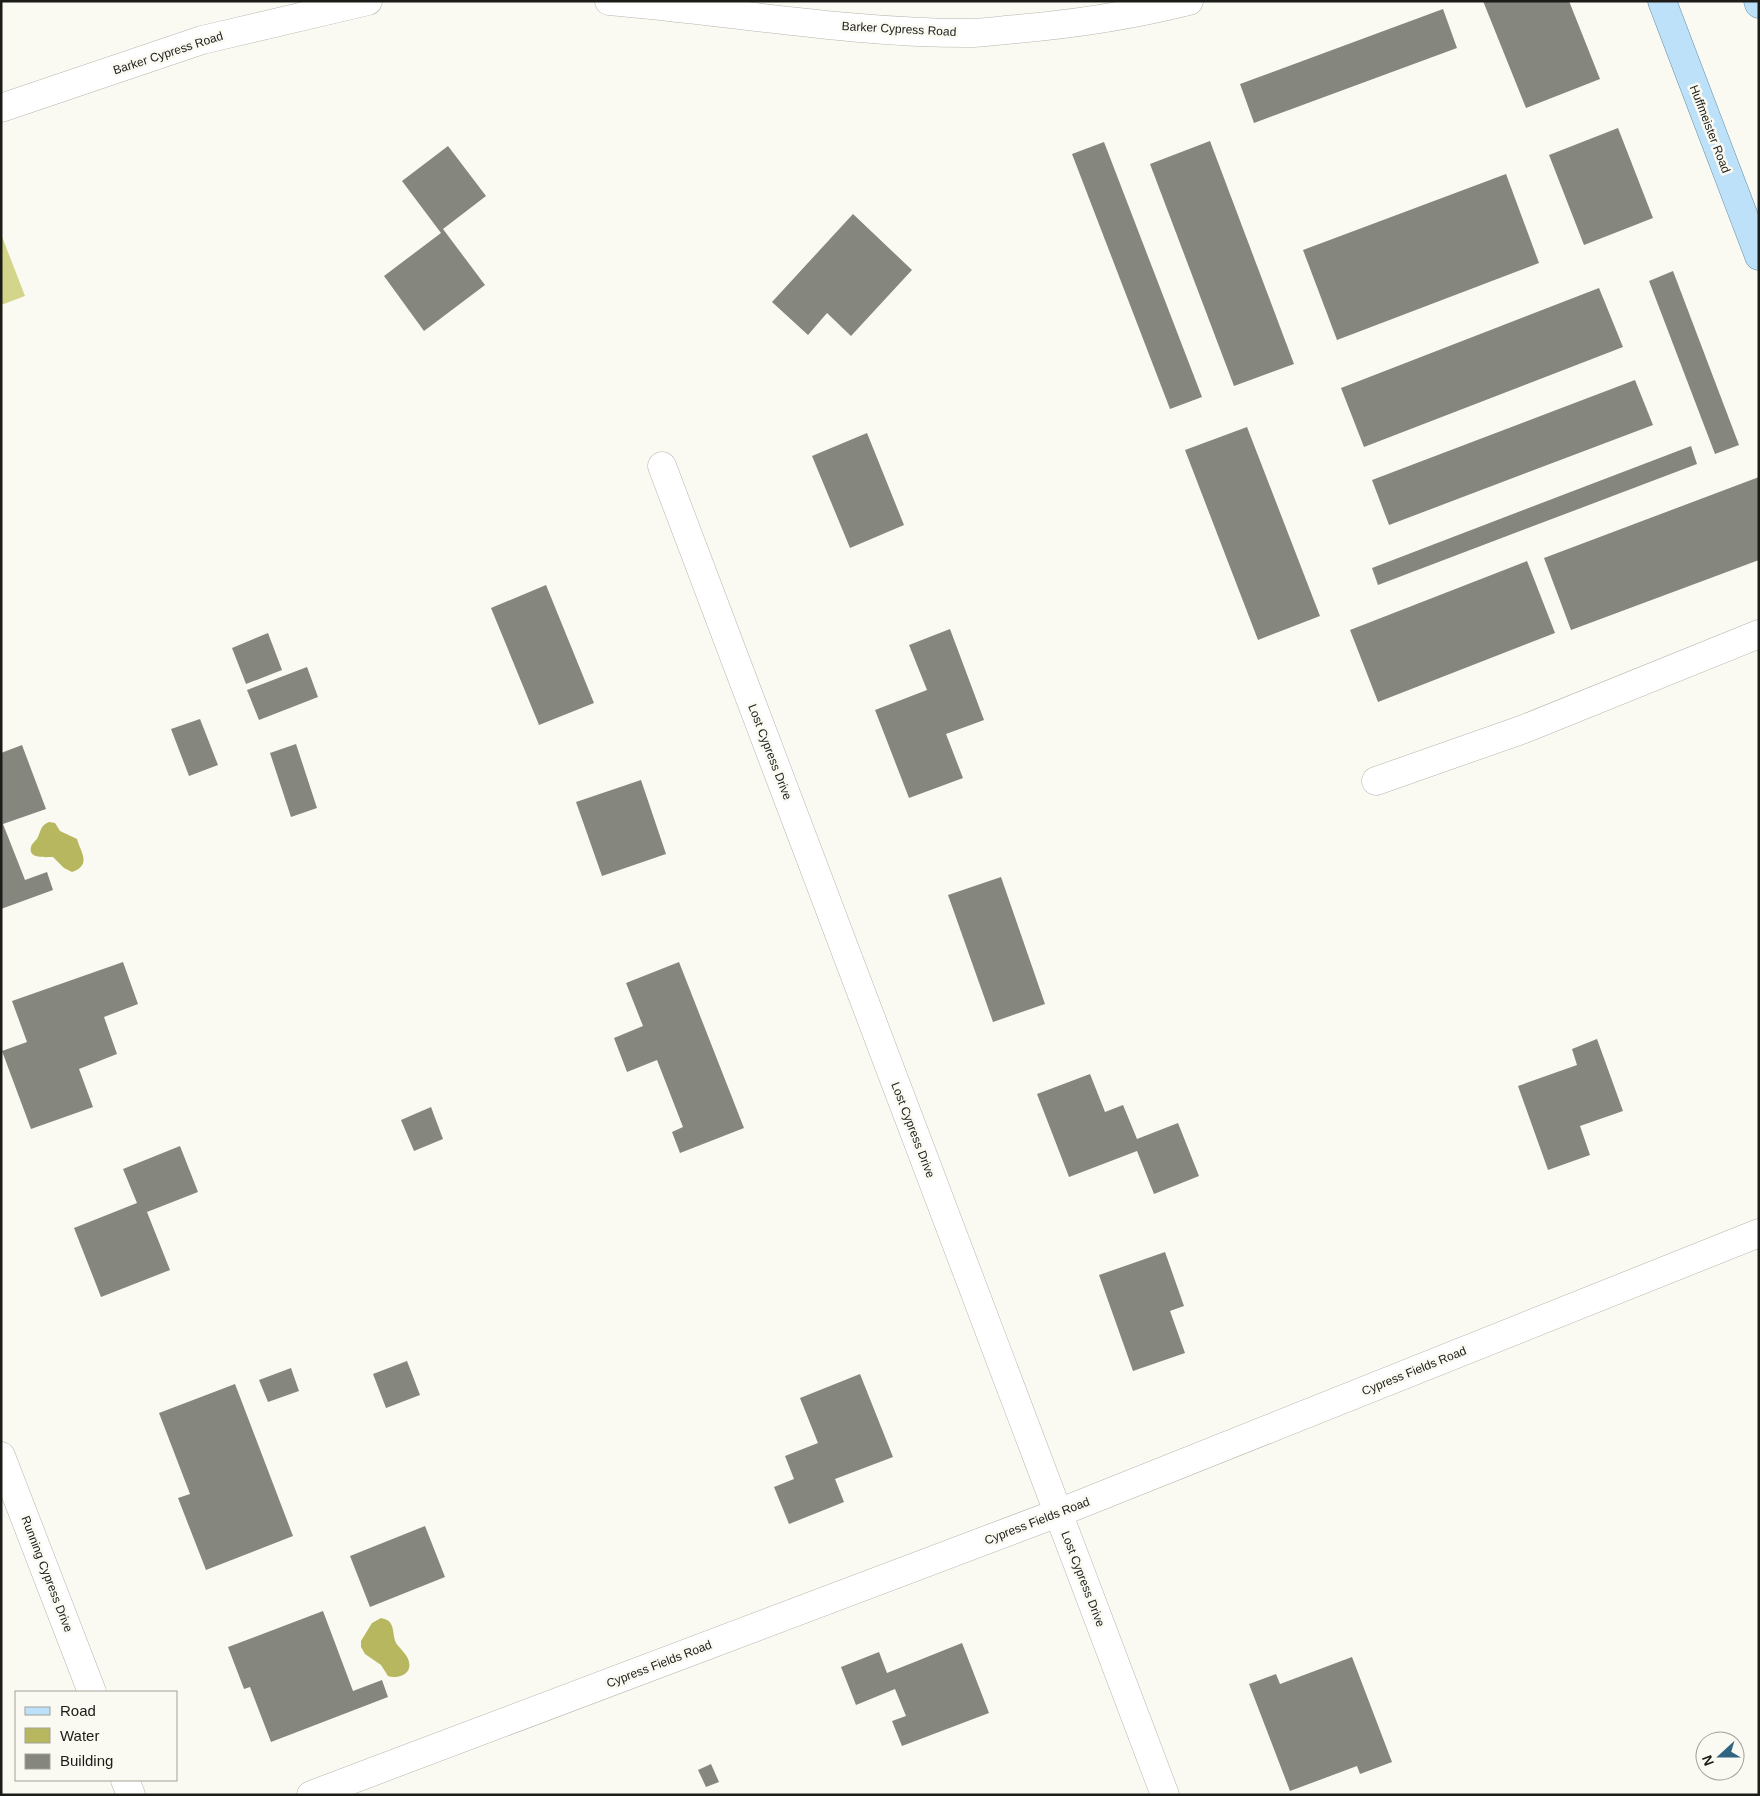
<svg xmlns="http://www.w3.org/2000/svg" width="1760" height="1796" viewBox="0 0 1760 1796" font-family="Arial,sans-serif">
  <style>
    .green { fill: #d3d58b }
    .water { fill: #b6b75e }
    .building { fill: #85867e }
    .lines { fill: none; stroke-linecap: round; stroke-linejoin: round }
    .minor-casing { stroke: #b5b6ae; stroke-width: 29 }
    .major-casing { stroke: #668fa7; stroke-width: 29 }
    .minor { stroke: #fff; stroke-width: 28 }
    .major { stroke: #bce1f8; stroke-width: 28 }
    .labels { text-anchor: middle; stroke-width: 5; stroke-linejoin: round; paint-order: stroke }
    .street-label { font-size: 12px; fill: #1b1b18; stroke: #fafaf2 }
  </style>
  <rect width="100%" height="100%" fill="#fafaf2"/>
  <polygon class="green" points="1,234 25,296 1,305"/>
  <g class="water">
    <path d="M49,822L55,823L60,831L77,839C81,853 92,865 72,872L64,868L53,857C45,857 28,859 31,847C32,843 36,841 38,837C41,830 41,825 49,822Z"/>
    <path d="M381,1618C385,1619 389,1620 391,1624C394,1629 393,1637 396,1643C400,1649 408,1655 409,1662C412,1675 397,1679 388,1676L381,1665L365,1654L361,1647V1641L372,1623Z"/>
  </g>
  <g class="building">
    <polygon points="1483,1 1569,1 1600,79 1526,108"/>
    <polygon points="1443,9 1457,48 1254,123 1240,84"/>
    <polygon points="1618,128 1653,218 1584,245 1549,155"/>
    <polygon points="1210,141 1294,364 1234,386 1150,164"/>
    <polygon points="1104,142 1202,397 1170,409 1072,154"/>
    <polygon points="448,146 486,196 443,229 485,285 424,331 384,276 441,233 402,181"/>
    <polygon points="1506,174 1539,263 1337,340 1303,250"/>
    <polygon points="853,214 912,270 851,336 827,313 808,335 772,302"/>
    <polygon points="1673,271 1739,445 1715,454 1649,281"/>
    <polygon points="1599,288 1623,347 1364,447 1341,388"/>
    <polygon points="1635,380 1653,425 1389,525 1372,480"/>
    <polygon points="1247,427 1320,616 1258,640 1185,450"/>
    <polygon points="867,433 904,525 850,548 812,456"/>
    <polygon points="1691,446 1697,464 1378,585 1372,568"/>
    <polygon points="1759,477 1759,560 1571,630 1544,558"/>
    <polygon points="1527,561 1555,633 1378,702 1350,630"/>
    <polygon points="546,585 594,703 539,725 491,608"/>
    <polygon points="950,629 984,720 946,734 963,778 909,798 875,710 927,690 909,645"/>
    <polygon points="268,633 282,670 246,684 232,648"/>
    <polygon points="307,667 318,697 259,720 247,690"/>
    <polygon points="200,719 218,765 189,776 171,729"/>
    <polygon points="296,744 317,808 291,817 270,753"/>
    <polygon points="22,745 46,809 3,824 25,880 47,872 53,890 1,909 1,753"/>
    <polygon points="641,780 666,854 602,876 576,802"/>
    <polygon points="1001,877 1045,1004 993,1022 948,895"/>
    <polygon points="123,962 138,1004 104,1017 117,1054 79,1069 93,1107 31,1129 2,1051 27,1042 12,1001"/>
    <polygon points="679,962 744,1128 680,1153 672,1132 683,1127 657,1060 627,1072 614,1038 643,1026 626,983"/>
    <polygon points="1597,1039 1623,1111 1580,1126 1590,1155 1548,1170 1518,1086 1577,1065 1572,1049"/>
    <polygon points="1090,1074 1105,1112 1123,1105 1137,1139 1178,1123 1199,1176 1154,1194 1137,1151 1069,1177 1037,1094"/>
    <polygon points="431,1107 443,1139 414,1151 401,1120"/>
    <polygon points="180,1146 198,1192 147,1212 170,1270 101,1297 74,1228 137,1203 123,1169"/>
    <polygon points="1165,1252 1184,1306 1170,1311 1185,1353 1133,1371 1099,1275"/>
    <polygon points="407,1361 420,1395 386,1408 373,1374"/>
    <polygon points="291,1368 299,1391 268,1402 259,1380"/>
    <polygon points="860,1374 893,1457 835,1479 844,1502 789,1524 774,1487 794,1479 785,1456 818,1443 800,1398"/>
    <polygon points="235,1384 293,1536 206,1570 178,1498 190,1494 159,1413"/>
    <polygon points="425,1526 445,1577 370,1607 350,1556"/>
    <polygon points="323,1611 353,1691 382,1680 388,1697 271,1742 250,1687 244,1689 228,1647"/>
    <polygon points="962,1643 989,1713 902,1746 892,1721 906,1716 895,1689 856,1705 841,1667 879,1652 887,1673"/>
    <polygon points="1352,1657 1392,1762 1360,1774 1357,1766 1290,1791 1249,1684 1276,1674 1280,1684"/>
    <polygon points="711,1764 719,1782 706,1787 698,1770"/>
  </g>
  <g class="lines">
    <defs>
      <g id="minor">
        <path d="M609,1C728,11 847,33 968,33C984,33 1001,30 1017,29C1075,24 1133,15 1189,1"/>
        <polyline points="1,108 202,40 368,1"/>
        <polyline points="662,466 1165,1795"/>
        <polyline points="1376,781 1524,729 1759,634"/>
        <polyline points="1,1456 92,1692"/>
        <polyline points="125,1780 131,1795"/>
        <polyline points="311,1795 1058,1513 1759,1233"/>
      </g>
      <g id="major">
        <polyline points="1662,1 1759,256"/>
        <polyline points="1758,1 1759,4"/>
      </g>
    </defs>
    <use href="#minor" class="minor-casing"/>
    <use href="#major" class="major-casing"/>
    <use href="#minor" class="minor"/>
    <use href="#major" class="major"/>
  </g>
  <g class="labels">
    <g class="street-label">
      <text transform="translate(899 29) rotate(3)" y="4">Barker Cypress Road</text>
      <text transform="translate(168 53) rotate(-18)" y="4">Barker Cypress Road</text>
      <text transform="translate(1710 129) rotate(69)" y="4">Huffmeister Road</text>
      <text transform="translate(770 752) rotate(69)" y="4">Lost Cypress Drive</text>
      <text transform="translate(913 1130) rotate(69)" y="4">Lost Cypress Drive</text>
      <text transform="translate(1414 1371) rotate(-22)" y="4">Cypress Fields Road</text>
      <text transform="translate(1037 1521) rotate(-21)" y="4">Cypress Fields Road</text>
      <text transform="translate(47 1574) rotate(69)" y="4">Running Cypress Drive</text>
      <text transform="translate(1083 1579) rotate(69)" y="4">Lost Cypress Drive</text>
      <text transform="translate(659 1664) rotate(-21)" y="4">Cypress Fields Road</text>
    </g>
  </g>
  <rect width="1760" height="1796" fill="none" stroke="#1b1b18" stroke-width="5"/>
  <rect x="15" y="1691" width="162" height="90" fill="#fafaf2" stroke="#a1a19b"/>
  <rect x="25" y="1707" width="25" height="8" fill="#bce1f8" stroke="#a1a19b"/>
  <text x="60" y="1716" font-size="15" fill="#1b1b18">Road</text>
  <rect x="25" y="1728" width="25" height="15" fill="#b6b75e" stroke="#a1a19b"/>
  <text x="60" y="1741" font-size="15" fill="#1b1b18">Water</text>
  <rect x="25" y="1754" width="25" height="15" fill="#85867e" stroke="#a1a19b"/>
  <text x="60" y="1766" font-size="15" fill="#1b1b18">Building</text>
  <g transform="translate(1720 1756) rotate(249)"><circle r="24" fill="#fafaf2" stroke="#a1a19b"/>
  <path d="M0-4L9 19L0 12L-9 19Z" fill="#316481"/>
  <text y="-8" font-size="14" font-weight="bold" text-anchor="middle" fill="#1b1b18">N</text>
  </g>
</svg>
